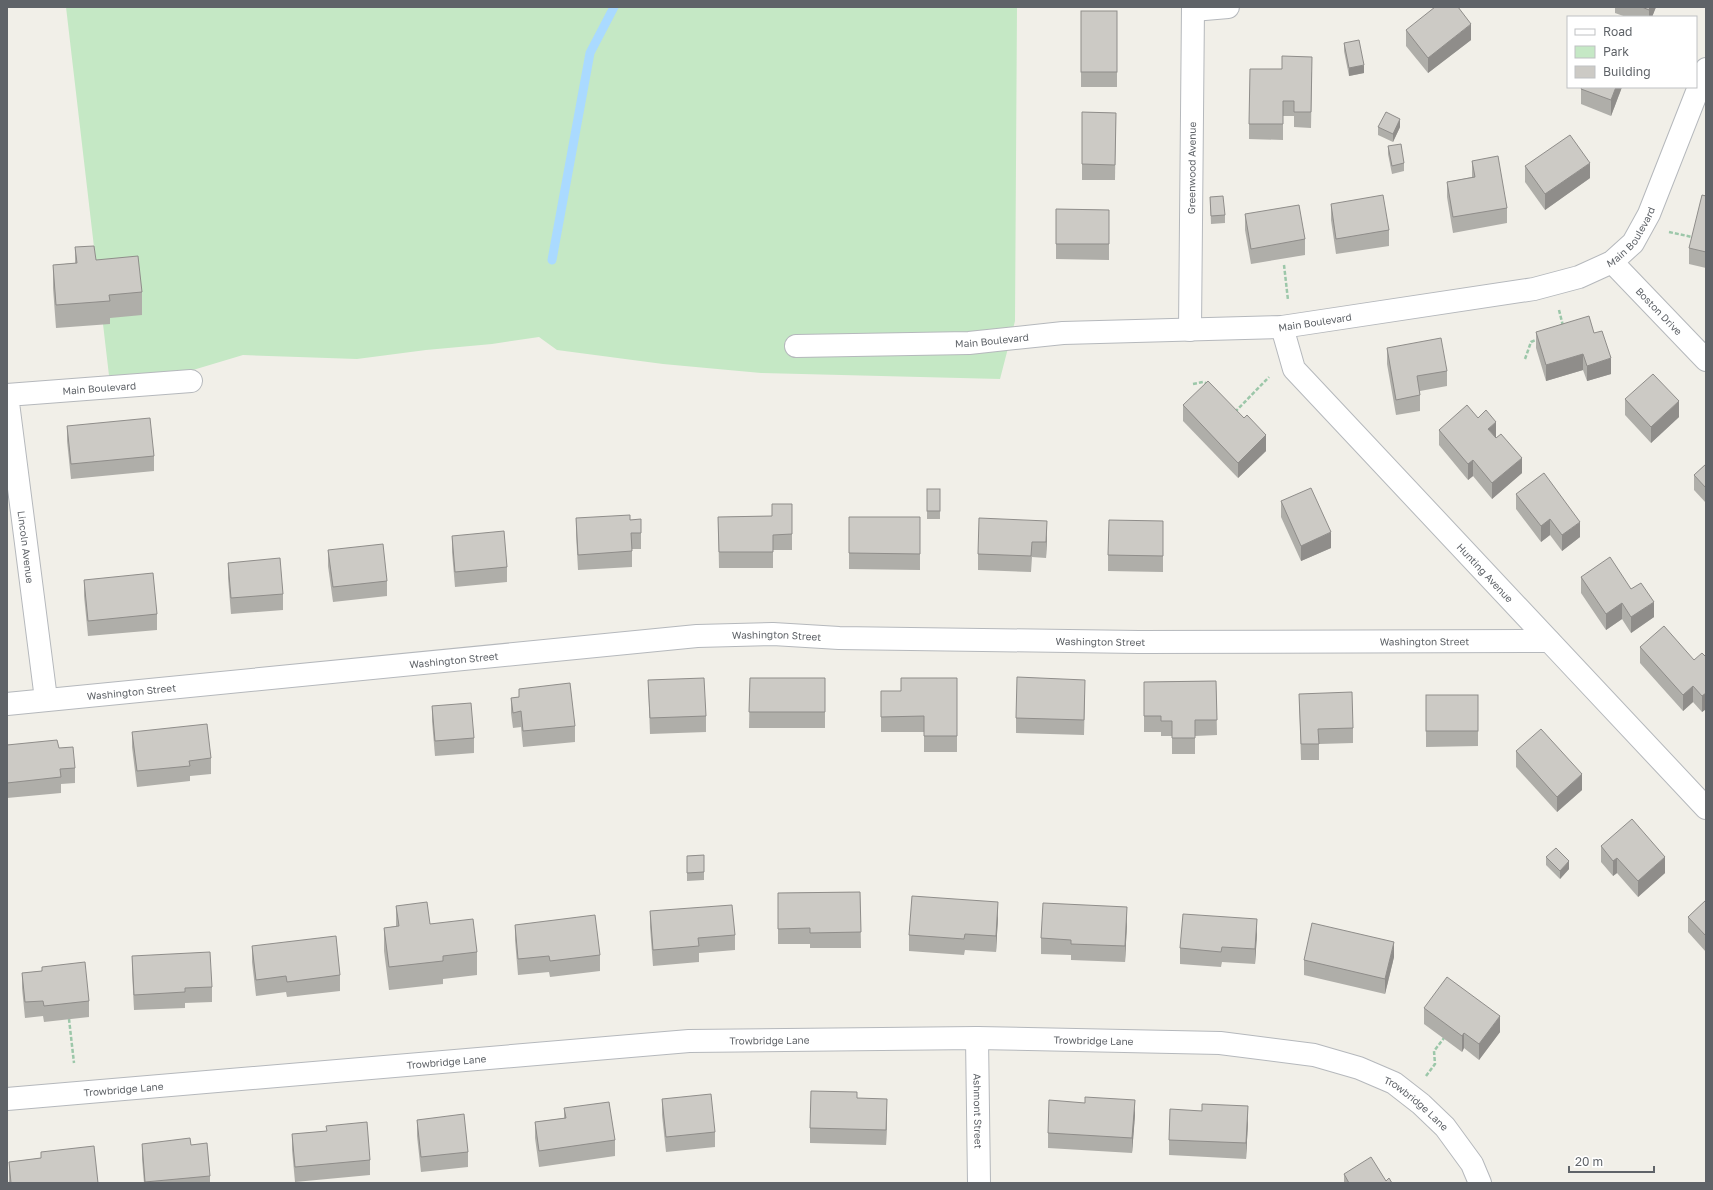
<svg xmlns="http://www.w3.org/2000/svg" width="1713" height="1190" viewBox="0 0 1713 1190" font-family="'Golos Text',sans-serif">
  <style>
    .green { fill: #c5e8c5 }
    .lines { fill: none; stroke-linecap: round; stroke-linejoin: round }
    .stream { stroke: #aadaff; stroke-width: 9 }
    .street-casing { stroke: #b5b8bc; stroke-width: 24 }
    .path { stroke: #9cc7a9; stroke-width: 2.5; stroke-dasharray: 4 2; stroke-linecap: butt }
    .street { stroke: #fff; stroke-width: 22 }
    .wall { fill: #afaea9 }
    .shaded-wall { fill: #8f8d8a }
    .building { fill: #cccac5; stroke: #8f8d8a }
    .labels { text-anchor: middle; stroke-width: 4; stroke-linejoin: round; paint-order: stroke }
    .street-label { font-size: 10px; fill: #5f6368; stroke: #fff }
  </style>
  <rect width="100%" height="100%" fill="#f1efe8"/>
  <polygon class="green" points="66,7 1017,7 1015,321 1000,379 761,373 663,364 557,350 539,337 492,344 426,350 357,359 243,355 183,373 110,384"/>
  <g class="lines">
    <polyline class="stream" points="552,260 590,53 614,7"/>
    <defs>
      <g id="street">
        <polyline points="1193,10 1228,7"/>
        <path id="s1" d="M1612,262L1706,360"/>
        <path id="s2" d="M1282,327L1294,369L1706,808"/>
        <path id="s3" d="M1190,330L1193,7"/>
        <path id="s4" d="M796,346L969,343L1063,333L1282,327L1534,289L1579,277L1612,262L1633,243L1649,214L1706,69"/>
        <path id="s5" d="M46,699L7,395L191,381"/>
        <path id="s6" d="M7,704L697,636L773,634L839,638L1139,642L1549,641"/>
        <path id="s7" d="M977,1038L979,1183"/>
        <path id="s8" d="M7,1099L689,1041L977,1038L1220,1043L1314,1055L1359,1068L1394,1083L1421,1104L1445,1127L1472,1164L1480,1183"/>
      </g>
    </defs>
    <use href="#street" class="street-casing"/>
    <g class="path">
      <polyline points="1669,232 1692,237"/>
      <polyline points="1284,265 1288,300"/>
      <polyline points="1559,310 1563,326"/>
      <polyline points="1525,359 1531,342 1538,339"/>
      <polyline points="1193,384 1203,382 1209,384"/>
      <polyline points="1235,412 1269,377"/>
      <polyline points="69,1019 74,1063"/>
      <polyline points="1426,1076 1435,1064 1434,1051 1444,1038"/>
    </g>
    <use href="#street" class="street"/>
  </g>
  <g class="wall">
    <polygon points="1615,7 1656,7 1652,17 1626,17 1615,13"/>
    <rect x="1081" y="11" width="36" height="76"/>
    <polygon points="1406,30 1471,40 1428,73 1406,46"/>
    <polygon points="1344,43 1364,73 1349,76 1344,51"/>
    <polygon points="1312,72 1311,128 1294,127 1294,116 1283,116 1283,140 1249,139 1249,124"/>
    <polygon points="1622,87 1611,116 1581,104 1581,89"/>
    <polygon points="1082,112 1116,113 1115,180 1082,180"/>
    <polygon points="1378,127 1400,127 1393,142 1378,135"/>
    <polygon points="1388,146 1404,163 1404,171 1392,174 1388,154"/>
    <polygon points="1472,161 1507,208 1507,223 1453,233 1447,197 1447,182 1472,177"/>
    <polygon points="1525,166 1590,178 1545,210 1525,182"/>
    <polygon points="1706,196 1706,268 1689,264 1689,248"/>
    <polygon points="1210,197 1225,215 1225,223 1211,224"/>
    <polygon points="1331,204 1389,230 1389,246 1336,254 1331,220"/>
    <polygon points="1056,209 1109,210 1109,260 1056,259"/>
    <polygon points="1245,214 1305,239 1305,255 1251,264 1245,230"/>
    <polygon points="75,247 96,260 142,292 142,315 110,318 110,324 56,328 53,288 53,265 75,263"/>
    <polygon points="1536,332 1594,333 1611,374 1587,381 1583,370 1546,381 1536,348"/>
    <polygon points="1387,348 1447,371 1447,386 1420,391 1420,411 1396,415 1387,364"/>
    <polygon points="1625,399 1679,417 1651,443 1625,415"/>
    <polygon points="1183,405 1244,418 1266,451 1238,478 1183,421"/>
    <polygon points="1478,418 1496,438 1522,473 1492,499 1473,476 1468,480 1439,445 1439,430"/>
    <polygon points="67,426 154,456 154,471 71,479 67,441"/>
    <polygon points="1706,464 1706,503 1694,490 1694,475"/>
    <rect x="927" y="489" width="13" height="30"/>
    <polygon points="1516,494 1580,537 1562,551 1550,535 1541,542 1516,509"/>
    <polygon points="1281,501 1331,548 1301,561 1281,517"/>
    <polygon points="792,504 792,550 773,550 773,568 719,568 718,517 772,516"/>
    <polygon points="849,517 920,517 920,570 849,569"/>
    <polygon points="576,518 630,520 641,533 641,549 632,549 632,567 578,570 576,534"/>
    <polygon points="1163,521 1163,572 1108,571 1108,555"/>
    <polygon points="452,536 507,567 507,582 455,587 452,552"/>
    <polygon points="1047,536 1046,558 1032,557 1031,572 978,570 978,554"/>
    <polygon points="328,550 387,581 387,596 333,602 328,566"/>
    <polygon points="228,563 283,594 283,610 231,614 228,578"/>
    <polygon points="1581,577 1631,589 1654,617 1631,633 1622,619 1606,630 1581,593"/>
    <polygon points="84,580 157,614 157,630 88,636 84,596"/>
    <polygon points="1640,647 1694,660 1706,657 1706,709 1702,712 1693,702 1683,711 1640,663"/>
    <polygon points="750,678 825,678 825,728 749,728"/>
    <polygon points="957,678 957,752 924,752 924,732 881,732 881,691 901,691"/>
    <polygon points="648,680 706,716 706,732 650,734"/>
    <polygon points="1216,681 1217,735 1195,736 1195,754 1172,754 1172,736 1161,736 1161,732 1144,732 1144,682"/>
    <polygon points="519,689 575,726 575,742 523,747 521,727 513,728 511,713 511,698 519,697"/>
    <polygon points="1299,694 1353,728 1353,743 1319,744 1319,760 1301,760"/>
    <polygon points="1085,695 1084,735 1016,733 1016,718"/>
    <polygon points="1426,695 1478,695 1478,746 1426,747"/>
    <polygon points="432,706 474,738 474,753 435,756 432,721"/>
    <polygon points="132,732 211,758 211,774 190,776 190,781 137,787 132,747"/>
    <polygon points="7,745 59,748 75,768 75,783 61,784 61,793 7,798"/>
    <polygon points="1516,751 1582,790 1557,812 1516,767"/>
    <polygon points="1601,846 1665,873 1638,897 1617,873 1613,876 1601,862"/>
    <polygon points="704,855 704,880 687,881 687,856"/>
    <polygon points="1546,857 1569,869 1560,879 1546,865"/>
    <polygon points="860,892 861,948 810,948 810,944 778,944 778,893"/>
    <polygon points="1706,900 1706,952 1688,932 1688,917"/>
    <polygon points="396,906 430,924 477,952 477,975 443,979 443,984 389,990 384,951 384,928 396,926"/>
    <polygon points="650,911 735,935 735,950 699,953 699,962 653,966 650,927"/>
    <polygon points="998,917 996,952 965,950 964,955 909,951 909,935"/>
    <polygon points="1127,923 1125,962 1071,960 1071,955 1041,954 1041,938"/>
    <polygon points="515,925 600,955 600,971 550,977 549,972 518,975 515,940"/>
    <polygon points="1257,934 1255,964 1222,962 1221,967 1180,964 1180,948"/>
    <polygon points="252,946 340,975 340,991 287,997 286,992 256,996 252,962"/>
    <polygon points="132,956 212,987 212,1002 185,1003 185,1008 134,1010 132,971"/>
    <polygon points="1394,957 1385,994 1304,975 1304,960"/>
    <polygon points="42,967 89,1001 89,1017 44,1022 43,1016 25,1018 22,988 22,973 42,971"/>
    <polygon points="1424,1008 1500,1032 1479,1060 1464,1048 1462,1052 1424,1024"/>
    <polygon points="857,1098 887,1115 886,1145 810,1143 810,1128"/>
    <polygon points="662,1099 715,1132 715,1147 666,1152 662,1115"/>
    <polygon points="1085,1103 1135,1115 1132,1153 1048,1148 1048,1133"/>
    <polygon points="564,1108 615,1140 615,1156 539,1167 535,1138 535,1122 564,1118"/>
    <polygon points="417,1120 468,1152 468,1167 421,1172 417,1136"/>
    <polygon points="1248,1122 1246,1159 1169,1155 1169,1140"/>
    <polygon points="292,1134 370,1160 370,1175 295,1182 292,1150"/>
    <polygon points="142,1144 191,1145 210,1176 210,1183 144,1183 142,1159"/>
    <polygon points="41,1152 98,1183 9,1183 9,1162 41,1158"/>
    <polygon points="1344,1174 1386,1181 1392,1183 1344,1183"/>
  </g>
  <g class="shaded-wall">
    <polygon points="1650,7 1656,7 1652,17 1649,17 1649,10"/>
    <polygon points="1471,24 1471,40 1428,73 1428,58"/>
    <polygon points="1364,65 1364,73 1349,76 1349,68"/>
    <polygon points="1616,87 1622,87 1611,116 1611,100"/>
    <polygon points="1400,119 1400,127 1393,142 1393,134"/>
    <polygon points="1590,163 1590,178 1545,210 1545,194"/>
    <polygon points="1583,354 1583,370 1546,381 1546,365"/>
    <polygon points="1611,358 1611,374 1587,381 1587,366"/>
    <polygon points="1679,401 1679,417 1651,443 1651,427"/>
    <polygon points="1496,422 1496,438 1488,429"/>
    <polygon points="1266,435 1266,451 1238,478 1238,463"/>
    <polygon points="1522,458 1522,473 1492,499 1492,483"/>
    <polygon points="1473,460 1473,476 1468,480 1468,464"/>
    <polygon points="1550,519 1550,535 1541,542 1541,526"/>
    <polygon points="1047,521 1047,536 1046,558 1046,542"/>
    <polygon points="1580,522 1580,537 1562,551 1562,535"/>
    <polygon points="1331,532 1331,548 1301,561 1301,546"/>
    <polygon points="1654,602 1654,617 1631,633 1631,617"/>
    <polygon points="1622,603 1622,619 1606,630 1606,614"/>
    <polygon points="1693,686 1693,702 1683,711 1683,695"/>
    <polygon points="1706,693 1706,709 1702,712 1702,696"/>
    <polygon points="1582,774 1582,790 1557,812 1557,797"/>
    <polygon points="1665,857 1665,873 1638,897 1638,881"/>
    <polygon points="1617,858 1617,873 1613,876 1613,861"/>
    <polygon points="1569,861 1569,869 1560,879 1560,871"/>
    <polygon points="998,902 998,917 996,952 996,936"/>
    <polygon points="1127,907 1127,923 1125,962 1125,946"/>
    <polygon points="1257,919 1257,934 1255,964 1255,949"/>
    <polygon points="1394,942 1394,957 1385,994 1385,979"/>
    <polygon points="1500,1016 1500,1032 1479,1060 1479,1044"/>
    <polygon points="1464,1033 1464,1048 1462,1052 1462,1036"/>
    <polygon points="887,1099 887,1115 886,1145 886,1130"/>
    <polygon points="1135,1100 1135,1115 1132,1153 1132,1138"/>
    <polygon points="1248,1106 1248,1122 1246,1159 1246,1143"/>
  </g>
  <g class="building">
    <polygon points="1435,7 1458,7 1471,24 1428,58 1406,30"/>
    <polygon points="1642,7 1650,7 1649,10"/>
    <rect x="1081" y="11" width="36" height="61"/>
    <polygon points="1359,40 1364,65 1349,68 1344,43"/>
    <polygon points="1282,56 1312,57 1311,112 1294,112 1294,101 1283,101 1283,124 1249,124 1250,69 1282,69"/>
    <polygon points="1582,87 1616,87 1611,100 1581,89"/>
    <polygon points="1082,112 1116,113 1115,165 1082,164"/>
    <polygon points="1386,112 1400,119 1393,134 1378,127"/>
    <polygon points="1570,135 1590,163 1545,194 1525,166"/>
    <polygon points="1401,144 1404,163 1392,166 1388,146"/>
    <polygon points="1498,156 1507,208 1453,217 1447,182 1475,177 1472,161"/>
    <polygon points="1383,195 1389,230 1336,239 1331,204"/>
    <polygon points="1702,195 1706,196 1706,252 1689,248"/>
    <polygon points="1223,196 1225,215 1211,216 1210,197"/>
    <polygon points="1299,205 1305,239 1251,249 1245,214"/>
    <polygon points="1056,209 1109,210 1109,244 1056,244"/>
    <polygon points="94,246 96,260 138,256 142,292 109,295 110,301 56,305 53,265 77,263 75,247"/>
    <polygon points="1589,316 1594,333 1602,331 1611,358 1587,366 1583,354 1546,365 1536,332"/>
    <polygon points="1441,338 1447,371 1417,376 1420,395 1396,400 1387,348"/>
    <polygon points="1653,374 1679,401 1651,427 1625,399"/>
    <polygon points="1208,381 1244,418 1247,415 1266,435 1238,463 1183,405"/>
    <polygon points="1467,405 1478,418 1486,410 1496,422 1488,429 1496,438 1501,434 1522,458 1492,483 1473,460 1468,464 1439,430"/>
    <polygon points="150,418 154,456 71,464 67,426"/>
    <polygon points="1706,464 1706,488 1694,475"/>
    <polygon points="1544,473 1580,522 1562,535 1550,519 1541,526 1516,494"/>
    <polygon points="1311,488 1331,532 1301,546 1281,501"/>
    <rect x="927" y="489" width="13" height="22"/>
    <polygon points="772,504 792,504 792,534 773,535 773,552 719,552 718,517 772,516"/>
    <polygon points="630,515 630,520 641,519 641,533 631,533 632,551 578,555 576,518"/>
    <polygon points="849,517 920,517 920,554 849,553"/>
    <polygon points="979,518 1047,521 1046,542 1032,542 1031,556 978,554"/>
    <polygon points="1109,520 1163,521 1163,556 1108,555"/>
    <polygon points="504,531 507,567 455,572 452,536"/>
    <polygon points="383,544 387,581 333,587 328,550"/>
    <polygon points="1610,557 1631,589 1641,583 1654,602 1631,617 1622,603 1606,614 1581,577"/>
    <polygon points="280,558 283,594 231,598 228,563"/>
    <polygon points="153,573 157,614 88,621 84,580"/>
    <polygon points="1664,626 1694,660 1702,653 1706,657 1706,693 1702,696 1693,686 1683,695 1640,647"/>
    <polygon points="1017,677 1085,680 1084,720 1016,718"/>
    <polygon points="704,678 706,716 650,718 648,680"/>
    <polygon points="750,678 825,678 825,712 749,712"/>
    <polygon points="901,678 957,678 957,736 924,736 924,716 881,717 881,691 901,691"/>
    <polygon points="1216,681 1217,720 1195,720 1195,738 1172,738 1172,721 1161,721 1161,716 1144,716 1144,682"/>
    <polygon points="570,683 575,726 523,731 521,711 513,713 511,698 519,697 519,689"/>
    <polygon points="1352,692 1353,728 1318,729 1319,744 1301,744 1299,694"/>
    <rect x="1426" y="695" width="52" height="36"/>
    <polygon points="471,703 474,738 435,741 432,706"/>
    <polygon points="207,724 211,758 189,761 190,766 137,771 132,732"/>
    <polygon points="1541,729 1582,774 1557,797 1516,751"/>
    <polygon points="57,740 59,748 73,747 75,768 60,769 61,777 7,783 7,745"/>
    <polygon points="1632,819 1665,857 1638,881 1617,858 1613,861 1601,846"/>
    <polygon points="1556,848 1569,861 1560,871 1546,857"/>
    <polygon points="704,855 704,872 687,873 687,856"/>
    <polygon points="860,892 861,932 810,933 810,928 778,929 778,893"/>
    <polygon points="912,896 998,902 996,936 965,934 964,939 909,935"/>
    <polygon points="1706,900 1706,936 1688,917"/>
    <polygon points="427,902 430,924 473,919 477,952 443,956 443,961 389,967 384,928 399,926 396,906"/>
    <polygon points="1043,903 1127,907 1125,946 1071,944 1071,940 1041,938"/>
    <polygon points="732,905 735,935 698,938 699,946 653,950 650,911"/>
    <polygon points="1183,914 1257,919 1255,949 1222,947 1221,952 1180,948"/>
    <polygon points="595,915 600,955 550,961 549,956 518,959 515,925"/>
    <polygon points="1312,923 1394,942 1385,979 1304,960"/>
    <polygon points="336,936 340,975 287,982 286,976 256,980 252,946"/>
    <polygon points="210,952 212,987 185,988 185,992 134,995 132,956"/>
    <polygon points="85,962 89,1001 44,1006 43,1001 25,1002 22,973 42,971 42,967"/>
    <polygon points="1447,977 1500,1016 1479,1044 1464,1033 1462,1036 1424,1008"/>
    <polygon points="811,1091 857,1092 857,1098 887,1099 886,1130 810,1128"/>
    <polygon points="711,1094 715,1132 666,1137 662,1099"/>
    <polygon points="1085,1097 1135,1100 1132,1138 1048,1133 1049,1100 1085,1103"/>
    <polygon points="609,1102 615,1140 539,1151 535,1122 566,1118 564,1108"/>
    <polygon points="1202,1104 1248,1106 1246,1143 1169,1140 1170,1109 1202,1111"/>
    <polygon points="464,1114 468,1152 421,1157 417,1120"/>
    <polygon points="367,1122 370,1160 295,1167 292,1134 327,1131 326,1126"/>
    <polygon points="190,1138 191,1145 207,1143 210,1176 145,1182 142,1144"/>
    <polygon points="94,1146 98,1183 11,1183 9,1162 41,1158 41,1152"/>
    <polygon points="1371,1157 1386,1181 1389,1178 1392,1183 1349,1183 1344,1174"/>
  </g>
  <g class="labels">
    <g class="street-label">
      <text dy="4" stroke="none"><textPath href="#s3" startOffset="162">Greenwood Avenue</textPath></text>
      <text dy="4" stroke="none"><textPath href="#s4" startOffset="856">Main Boulevard</textPath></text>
      <text dy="4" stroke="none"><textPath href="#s1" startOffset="68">Boston Drive</textPath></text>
      <text dy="4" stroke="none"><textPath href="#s4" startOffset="520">Main Boulevard</textPath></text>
      <text dy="4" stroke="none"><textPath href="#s4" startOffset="196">Main Boulevard</textPath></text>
      <text dy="4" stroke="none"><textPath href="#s5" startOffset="399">Main Boulevard</textPath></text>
      <text transform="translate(26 547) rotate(83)" y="4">Lincoln Avenue</text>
      <text dy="4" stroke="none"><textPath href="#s2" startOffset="323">Hunting Avenue</textPath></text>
      <text dy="4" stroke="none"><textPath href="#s6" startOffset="773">Washington Street</textPath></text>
      <text dy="4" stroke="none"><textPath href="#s6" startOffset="1097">Washington Street</textPath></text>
      <text dy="4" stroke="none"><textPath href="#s6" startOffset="1421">Washington Street</textPath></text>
      <text dy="4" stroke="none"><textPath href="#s6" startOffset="449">Washington Street</textPath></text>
      <text dy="4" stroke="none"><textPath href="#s6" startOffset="125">Washington Street</textPath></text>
      <text dy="4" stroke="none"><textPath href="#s8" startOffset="765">Trowbridge Lane</textPath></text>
      <text dy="4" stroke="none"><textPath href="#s8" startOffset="1089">Trowbridge Lane</textPath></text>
      <text dy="4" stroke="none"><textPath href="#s8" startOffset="441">Trowbridge Lane</textPath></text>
      <text dy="4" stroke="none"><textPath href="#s8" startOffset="117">Trowbridge Lane</textPath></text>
      <text dy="4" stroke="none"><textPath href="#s8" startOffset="1425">Trowbridge Lane</textPath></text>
      <text dy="4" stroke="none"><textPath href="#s7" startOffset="73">Ashmont Street</textPath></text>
    </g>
  </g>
  <rect width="1713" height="1190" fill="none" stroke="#5f6368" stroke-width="16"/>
  <rect x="1567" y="16" width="130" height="72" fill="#ffffff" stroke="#bfc1c3"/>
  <rect x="1575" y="29" width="20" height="6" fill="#ffffff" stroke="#bfc1c3"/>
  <text x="1603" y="36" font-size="12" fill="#5f6368">Road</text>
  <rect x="1575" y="46" width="20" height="12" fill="#c5e8c5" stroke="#bfc1c3"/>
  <text x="1603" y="56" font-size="12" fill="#5f6368">Park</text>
  <rect x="1575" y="66" width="20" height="12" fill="#cccac5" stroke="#bfc1c3"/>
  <text x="1603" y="76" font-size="12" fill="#5f6368">Building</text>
  <path d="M1569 1166v6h85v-6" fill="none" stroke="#5f6368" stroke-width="2"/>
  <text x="1575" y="1166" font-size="12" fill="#5f6368" stroke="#ffffff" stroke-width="3" paint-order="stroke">20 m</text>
</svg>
